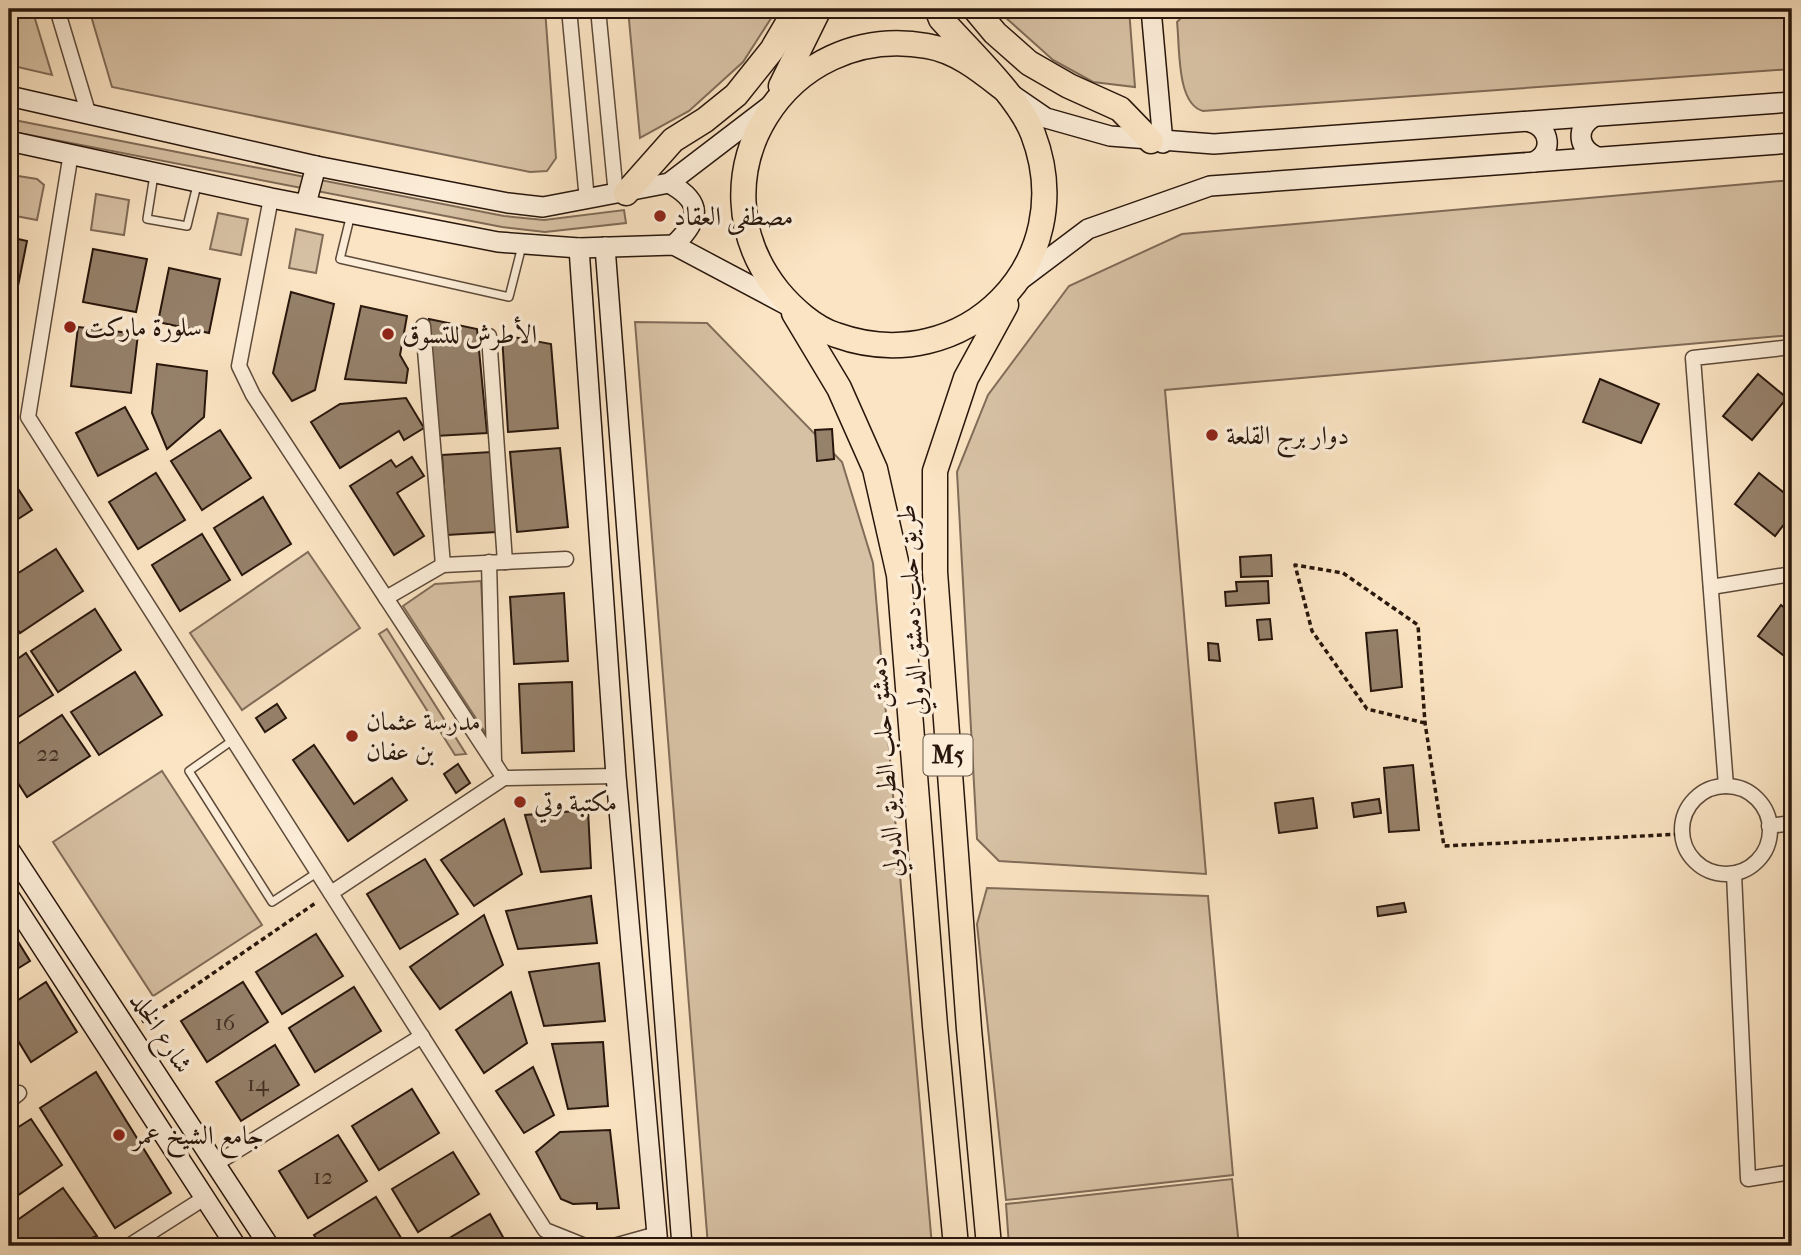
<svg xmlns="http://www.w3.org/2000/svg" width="1801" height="1255" viewBox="0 0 1801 1255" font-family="'IM FELL French Canon',Amiri,serif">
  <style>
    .green { fill: #d7c1a4; stroke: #806c58; stroke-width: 2 }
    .building { fill: #96816b; stroke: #28160c; stroke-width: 2 }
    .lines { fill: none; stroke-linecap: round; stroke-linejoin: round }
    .lane-casing { stroke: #5d4a3a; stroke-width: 10 }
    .street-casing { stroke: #5d4a3a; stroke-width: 17 }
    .secondary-casing { stroke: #28160c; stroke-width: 22 }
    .highway-casing { stroke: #28160c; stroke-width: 27 }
    .path { stroke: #28160c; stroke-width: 3.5; stroke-dasharray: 5 3.5; stroke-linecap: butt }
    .lane { stroke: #fcedd8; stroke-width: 7 }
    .street { stroke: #fcedd8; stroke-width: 14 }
    .secondary { stroke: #fcedd8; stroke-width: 19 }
    .highway { stroke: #fbe4c3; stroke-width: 24 }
    .poi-dot { fill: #8f2418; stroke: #fcedd8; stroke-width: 2.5 }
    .labels { text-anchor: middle; stroke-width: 7; stroke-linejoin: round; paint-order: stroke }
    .number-label { font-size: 23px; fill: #443124 }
    .shield { fill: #fcedd8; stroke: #685649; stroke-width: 2 }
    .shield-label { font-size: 24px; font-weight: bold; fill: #28160c }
    .poi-label { font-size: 26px; fill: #28160c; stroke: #fcedd8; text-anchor: start }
    .street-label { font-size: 26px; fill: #28160c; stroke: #fcedd8 }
  </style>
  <rect width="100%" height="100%" fill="#fbe4c3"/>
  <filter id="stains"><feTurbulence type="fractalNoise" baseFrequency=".00286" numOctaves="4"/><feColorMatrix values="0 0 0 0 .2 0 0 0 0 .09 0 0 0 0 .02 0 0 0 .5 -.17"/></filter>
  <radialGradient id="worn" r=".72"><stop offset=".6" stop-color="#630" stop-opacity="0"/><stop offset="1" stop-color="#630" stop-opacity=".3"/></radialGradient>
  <g class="green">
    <polygon points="9,9 32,9 52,75 9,65"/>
    <polygon points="89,9 545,9 556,158 547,171 530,172 112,87"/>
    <polygon points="628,9 777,9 743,62 689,111 640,138"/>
    <polygon points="996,9 1129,9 1135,87 1093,82 1053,60"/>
    <path d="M1190,9H1792V69L1203,111C1176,104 1180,46 1177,22Z"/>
    <polygon points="9,119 504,216 544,220 624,210 626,223 545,232 502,227 9,131"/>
    <polygon points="18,176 37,179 44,185 37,220 10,215"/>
    <polygon points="1792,180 1792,335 1165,390 1206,874 999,861 977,839 957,472 988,395 1069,286 1182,234"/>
    <polygon points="96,194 129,200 124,235 91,230"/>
    <polygon points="218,213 248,219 241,255 210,249"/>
    <polygon points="296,229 323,235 316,273 289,268"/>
    <polygon points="635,322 707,323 842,462 873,563 932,1246 708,1246"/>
    <polygon points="308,552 360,628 242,710 190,633"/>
    <polygon points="481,581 490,740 403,606 435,584"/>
    <polygon points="387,629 466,754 455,755 379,634"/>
    <polygon points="162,771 262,925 153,996 53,842"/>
    <polygon points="987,888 1208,896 1233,1175 1006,1200 977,924"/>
    <polygon points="1232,1179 1239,1246 1009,1246 1006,1204"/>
  </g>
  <g class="building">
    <polygon points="9,237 27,241 17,291 9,290"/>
    <polygon points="93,249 147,259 136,312 83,302"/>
    <polygon points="169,268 220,279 209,333 158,322"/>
    <polygon points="291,292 334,304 315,390 292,401 273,373"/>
    <polygon points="361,306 407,316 400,355 408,369 406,383 345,379"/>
    <polygon points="429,319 477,329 487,433 436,436"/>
    <polygon points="78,327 138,334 131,393 71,386"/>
    <polygon points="502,335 551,344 558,428 508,432"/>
    <polygon points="157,364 207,371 204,417 167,449 152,413"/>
    <polygon points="1758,374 1787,398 1752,440 1723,416"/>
    <polygon points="1600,379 1659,404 1641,443 1583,422"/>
    <polygon points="406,398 424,428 404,440 399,431 340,468 311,422 340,404"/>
    <polygon points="125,407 148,449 98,476 76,433"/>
    <polygon points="832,429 834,459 817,461 815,430"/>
    <polygon points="220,430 251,478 202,510 171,461"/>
    <polygon points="560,448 568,527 517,532 510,452"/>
    <polygon points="491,452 496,532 447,535 442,455"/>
    <polygon points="412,457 424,476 397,493 424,536 394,555 350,486 391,460 396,467"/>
    <polygon points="156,473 185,520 138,549 109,502"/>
    <polygon points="1759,473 1792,499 1792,514 1775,536 1735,504"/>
    <polygon points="9,475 32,510 9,525"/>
    <polygon points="263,497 291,544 242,575 214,528"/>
    <polygon points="202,534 230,580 180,611 152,565"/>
    <polygon points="56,549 83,591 20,633 9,616 9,579"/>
    <polygon points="1271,555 1272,576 1241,577 1240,557"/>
    <polygon points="1268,581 1269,603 1226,606 1225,592 1237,591 1236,582"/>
    <polygon points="564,593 568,661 514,664 510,597"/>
    <polygon points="1781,605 1792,614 1792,662 1758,636"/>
    <polygon points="95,609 121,650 58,692 31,651"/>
    <polygon points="1270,619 1272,639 1259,640 1257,620"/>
    <polygon points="1397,630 1402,687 1371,691 1366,633"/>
    <polygon points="1208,643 1218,644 1220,661 1209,660"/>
    <polygon points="26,653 53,695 9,723 9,665"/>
    <polygon points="135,672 162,715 99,755 71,712"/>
    <polygon points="572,682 574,751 522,753 519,684"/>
    <polygon points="277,704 286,718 265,732 256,718"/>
    <polygon points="62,715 90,756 27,797 9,769 9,750"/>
    <polygon points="314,745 354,804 392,778 407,800 348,841 293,760"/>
    <polygon points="458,764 470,783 456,793 444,774"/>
    <polygon points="1413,765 1419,830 1389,832 1384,768"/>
    <polygon points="1313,798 1317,828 1279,833 1275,803"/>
    <polygon points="1379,799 1381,813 1354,817 1352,803"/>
    <polygon points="588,810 591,868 541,872 525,815"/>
    <polygon points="504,819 522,874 474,906 441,860"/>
    <polygon points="425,859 458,914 400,949 367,894"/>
    <polygon points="591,896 597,943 518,949 506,911"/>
    <polygon points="1404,903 1406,912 1378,916 1377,907"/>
    <polygon points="484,915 503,965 440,1009 410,967"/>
    <polygon points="9,927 30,961 9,974"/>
    <polygon points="316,934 343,976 282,1014 256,972"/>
    <polygon points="599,963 605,1021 544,1026 529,972"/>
    <polygon points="46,982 77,1032 31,1062 9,1026 9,1006"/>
    <polygon points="243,982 268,1022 207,1062 181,1021"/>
    <polygon points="354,987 381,1031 315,1072 289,1028"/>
    <polygon points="511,992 527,1043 484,1073 456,1030"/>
    <polygon points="603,1042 608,1106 568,1109 552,1044"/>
    <polygon points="275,1045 299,1085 241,1121 216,1082"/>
    <polygon points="533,1067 554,1115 524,1133 496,1091"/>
    <polygon points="96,1072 171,1193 115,1228 40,1108"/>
    <polygon points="412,1089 439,1133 379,1170 352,1126"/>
    <polygon points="31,1119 62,1165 14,1198 9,1190 9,1133"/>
    <polygon points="610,1130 619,1208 597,1209 597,1203 573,1204 561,1199 536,1152 560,1132"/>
    <polygon points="338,1135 367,1181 308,1218 279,1171"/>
    <polygon points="453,1152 479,1194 418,1232 392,1189"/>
    <polygon points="63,1188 97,1236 70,1246 9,1246 9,1226"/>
    <polygon points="376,1197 406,1246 321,1246 314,1235"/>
    <polygon points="490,1214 508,1246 436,1246"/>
  </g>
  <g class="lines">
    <defs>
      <g id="lane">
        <polyline points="154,175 147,219 187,226 197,185"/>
        <polyline points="351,214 340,259 509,297 522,246"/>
        <polyline points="233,740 189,771 272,902 318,872"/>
      </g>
      <g id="street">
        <polyline points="57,9 88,112"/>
        <polyline points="569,9 587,200"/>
        <polyline points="598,9 616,195"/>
        <polyline points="71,153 28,417 545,1230 585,1246"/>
        <polyline points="271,198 239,366 253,395 504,778"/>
        <polyline points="423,326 443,565"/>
        <polyline points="489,336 505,562"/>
        <polyline points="489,562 494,761"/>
        <polyline points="1711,587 1792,574"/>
        <polyline points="386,598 443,565 566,559"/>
        <polyline points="1726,786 1693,358 1792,347"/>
        <circle cx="1726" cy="830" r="44"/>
        <polyline points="1769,826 1792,823"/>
        <polyline points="1734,874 1748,1179 1792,1172"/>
        <polyline points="331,893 504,778 616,776"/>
        <polyline points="9,1101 19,1093"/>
        <polyline points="217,1163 422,1036"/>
        <polyline points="129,1246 206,1197"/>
        <polyline points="614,1246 657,1234"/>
      </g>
      <g id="secondary">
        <polyline points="1151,9 1163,143"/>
        <polyline points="9,96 316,166 508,203 543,207 669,183 771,105"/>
        <polyline points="1014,96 1046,118 1110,136 1214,144 1792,102"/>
        <path d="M1592,118C1576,129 1578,147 1595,156"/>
        <path d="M1530,122C1550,128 1554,152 1534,162"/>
        <polyline points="9,141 271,198 498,242 579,248 674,245 787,305"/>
        <path d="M669,183C703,202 701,219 674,245"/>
        <polyline points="306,204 316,166"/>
        <polyline points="605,247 682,1246"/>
        <polyline points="579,248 616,776 658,1246"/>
        <polyline points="1019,281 1088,229 1210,186 1792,143"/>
        <polyline points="9,849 269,1246"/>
        <polyline points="9,896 236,1246"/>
      </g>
      <g id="highway">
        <path d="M937,9L941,19C968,49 1019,97 1033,134C1082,262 964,381 836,335C814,328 792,308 778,291C688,178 786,21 927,46C957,51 981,71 1004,89"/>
        <polyline points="975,9 995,33 1029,63 1069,86 1120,109 1151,141"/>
        <polyline points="781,86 819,9"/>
        <polyline points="626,193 673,140 705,120 736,95 772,50 796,9"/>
        <polyline points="794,313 839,388 875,469 899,575 935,1026 956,1246"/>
        <polyline points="989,1246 969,1029 935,572 935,471 966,378 1006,305"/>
      </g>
    </defs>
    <use href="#lane" class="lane-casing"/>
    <use href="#street" class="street-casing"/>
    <use href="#secondary" class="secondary-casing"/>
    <use href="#highway" class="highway-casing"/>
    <g class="path">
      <polyline points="1425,723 1367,709 1312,631 1295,565 1343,573 1418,625 1425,723 1444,846 1682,834"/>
      <polyline points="142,1022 317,902"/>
    </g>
    <use href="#lane" class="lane"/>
    <use href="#street" class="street"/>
    <use href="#secondary" class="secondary"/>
    <use href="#highway" class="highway"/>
  </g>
  <g class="poi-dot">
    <circle cx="660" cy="216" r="7"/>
    <circle cx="70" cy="327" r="7"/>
    <circle cx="388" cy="334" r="7"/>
    <circle cx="1212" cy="435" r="7"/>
    <circle cx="352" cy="736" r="7"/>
    <circle cx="520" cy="802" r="7"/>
    <circle cx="119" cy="1135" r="7"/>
  </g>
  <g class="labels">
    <g class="number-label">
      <text x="48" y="761">22</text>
      <text x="225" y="1030">16</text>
      <text x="258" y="1091">14</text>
      <text x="323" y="1184">12</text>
    </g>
    <rect class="shield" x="923.5" y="734.5" width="49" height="41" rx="5"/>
    <g class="shield-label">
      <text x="948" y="763">M5</text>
    </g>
    <g class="poi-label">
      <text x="674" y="225">مصطفى العقاد</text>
      <text x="84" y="336">سلورة ماركت</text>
      <text x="402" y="343">الأطرش للتسوق</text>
      <text x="1226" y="444">دوار برج القلعة</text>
      <text x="366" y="730">مدرسة عثمان<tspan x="366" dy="30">بن عفان</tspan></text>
      <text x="534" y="811">مكتبة وتي</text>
      <text x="133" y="1144">جامع الشيخ عمر</text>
    </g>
    <g class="street-label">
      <text transform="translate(911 610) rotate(-93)" y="9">طريق حلب دمشق الدولي</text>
      <text transform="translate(885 767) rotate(-94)" y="9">دمشق حلب الطريق الدولي</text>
      <text transform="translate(162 1032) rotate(57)" y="9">شارع الخلد</text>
    </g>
  </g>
  <rect width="1801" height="1255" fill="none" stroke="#fbe4c3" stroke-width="35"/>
  <rect x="10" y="10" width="1780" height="1234" fill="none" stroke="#28160c" stroke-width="3.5"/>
  <rect x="18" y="18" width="1766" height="1220" fill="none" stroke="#28160c" stroke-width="2"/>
  <rect width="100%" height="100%" filter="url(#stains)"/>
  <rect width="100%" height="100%" fill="url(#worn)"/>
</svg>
